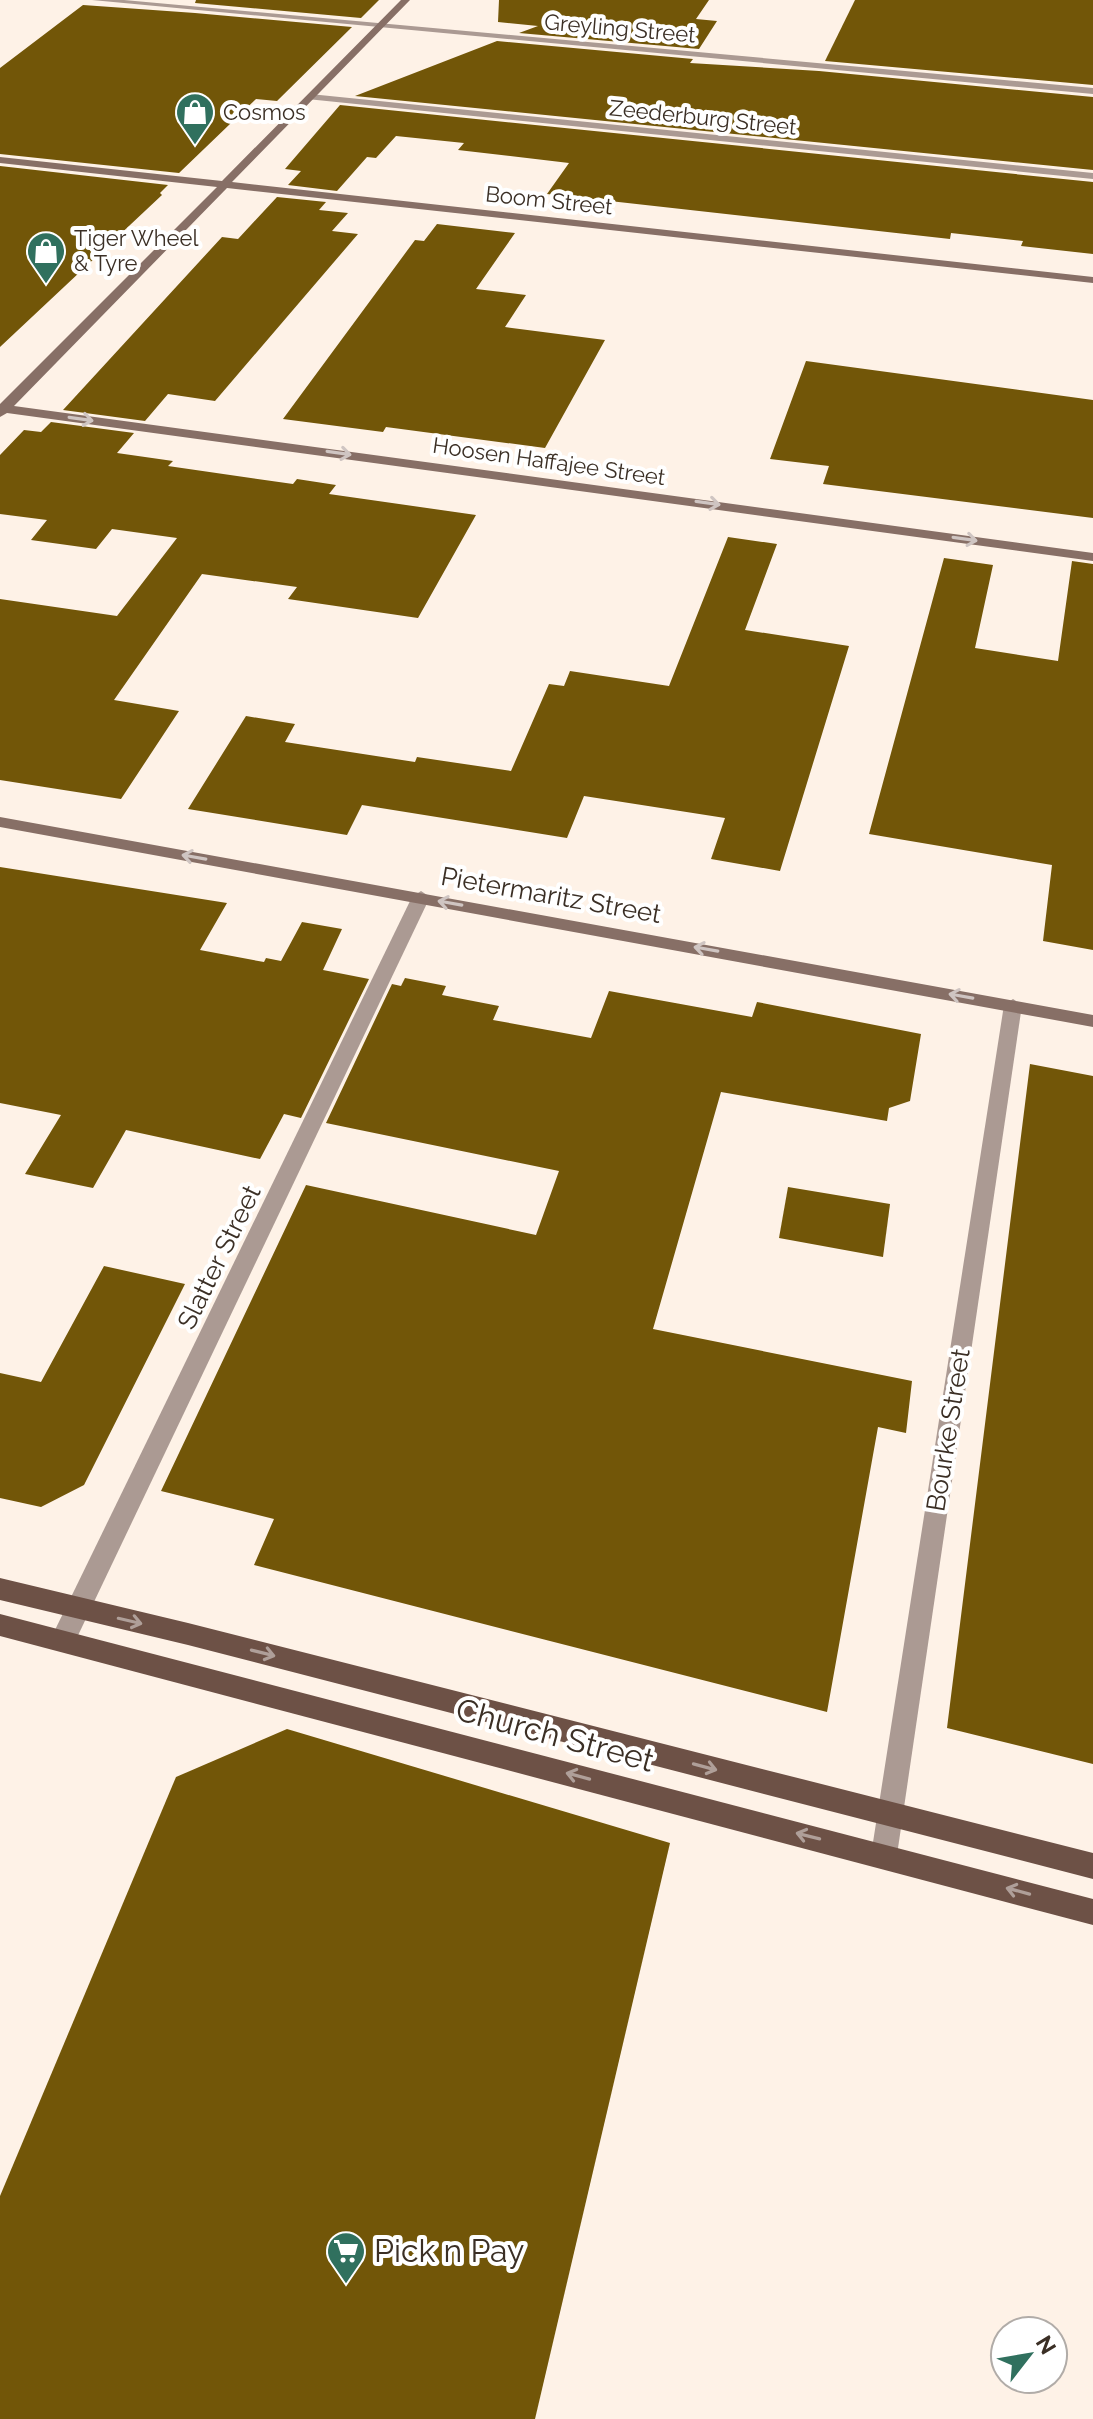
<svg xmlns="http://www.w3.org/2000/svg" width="1093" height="2419" viewBox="0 0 1093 2419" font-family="Raleway,sans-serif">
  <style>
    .building { fill: #725608 }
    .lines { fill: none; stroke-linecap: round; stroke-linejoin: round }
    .street { fill: #ab9a93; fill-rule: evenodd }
    .secondary { fill: #876f66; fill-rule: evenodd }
    .primary { fill: #6d5146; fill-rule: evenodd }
    .oneway { stroke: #cfc5c2 }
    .oneway2 { stroke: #af9f99 }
    .labels { text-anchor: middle; stroke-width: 8; stroke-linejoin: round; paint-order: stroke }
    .far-street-label { font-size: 22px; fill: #3b2f25; stroke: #fff }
    .far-poi-label { font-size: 22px; fill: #3b2f25; stroke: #fff; text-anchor: start }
    .street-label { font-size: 26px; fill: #3b2f25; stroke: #fff }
    .near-street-label { font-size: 32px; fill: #3b2f25; stroke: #fff }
    .near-poi-label { font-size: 32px; fill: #3b2f25; stroke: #fff; text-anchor: start }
  </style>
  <rect width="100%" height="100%" fill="#fef2e7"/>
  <g class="building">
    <polygon points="196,0 379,0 361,18 195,3"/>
    <polygon points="499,0 709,0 696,19 717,21 699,49 519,33 538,26 498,22"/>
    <polygon points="855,0 1093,0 1093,85 825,61"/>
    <polygon points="83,5 195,13 352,27 277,101 256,99 179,173 0,154 0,68"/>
    <polygon points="497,41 693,59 690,63 819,71 1093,97 1093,170 355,96"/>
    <polygon points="340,105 1093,182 1093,254 1021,246 1023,241 951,233 950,239 547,194 569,163 458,150 464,143 396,136 376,158 367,157 337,191 288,185 301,171 285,169"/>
    <polygon points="0,166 168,185 160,193 162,195 0,347"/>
    <polygon points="277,197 326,202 319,210 348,213 332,231 358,234 215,401 168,394 145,421 63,410 222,237 238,239"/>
    <polygon points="437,224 515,233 476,289 526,295 505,327 605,340 545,448 386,427 383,432 283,419 415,240 424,241"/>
    <polygon points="806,361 1093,400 1093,518 823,484 829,466 770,459"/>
    <polygon points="51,422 134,433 117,453 173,461 168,466 293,484 297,479 336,485 329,494 476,515 418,618 288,599 297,587 202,574 114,700 179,711 121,799 0,780 0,599 117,616 177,538 112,529 96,549 31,540 47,520 0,514 0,455 24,430 41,432"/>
    <polygon points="728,537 777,544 745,630 849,646 780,871 711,859 725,818 584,796 567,838 362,805 347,835 188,809 246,716 295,724 285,742 415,762 417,757 511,771 549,684 564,686 570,671 669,686"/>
    <polygon points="944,558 993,565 975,648 1058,661 1072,561 1093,564 1093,950 1043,941 1052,865 869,834"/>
    <polygon points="0,867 227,903 200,950 264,962 266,958 281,961 302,922 342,929 323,970 369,979 301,1118 284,1114 260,1159 126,1130 93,1188 25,1174 61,1115 0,1103"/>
    <polygon points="405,978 446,986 442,995 499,1006 493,1020 591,1038 609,991 752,1017 757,1002 921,1034 910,1101 889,1108 887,1121 721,1092 653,1329 912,1381 906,1433 878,1427 827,1712 254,1565 274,1519 161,1491 306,1185 536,1235 559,1171 326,1123 392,984 401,986"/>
    <polygon points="1030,1064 1093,1076 1093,1764 947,1728"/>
    <polygon points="788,1187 890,1204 883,1257 779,1238"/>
    <polygon points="104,1266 185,1284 84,1485 41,1507 0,1498 0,1373 41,1382"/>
    <polygon points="287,1729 670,1843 535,2419 0,2419 0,2196 176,1777"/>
  </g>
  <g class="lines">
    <g class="street">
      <polygon points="92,0 124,0 1093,88 1093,94"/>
      <polygon points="310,94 1093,173 1093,179 307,99"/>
      <polygon points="421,891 430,897 72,1648 63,1651 54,1648 51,1640 54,1632 412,897"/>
      <polygon points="1013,999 1022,1005 897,1855 893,1864 884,1868 875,1864 871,1855 1004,1005"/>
    </g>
    <g class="secondary">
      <polygon points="401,0 410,0 232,182 1093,277 1093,283 227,188 14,406 1093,553 1093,561 7,413 0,417 0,404 217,187 0,163 0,157 222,181"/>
      <polygon points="0,817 1093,1015 1093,1027 0,827"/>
    </g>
    <g class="primary">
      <polygon points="0,1578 188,1623 1093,1853 1093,1879 188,1645 0,1600"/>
      <polygon points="0,1614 1093,1899 1093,1925 0,1636"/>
    </g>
  </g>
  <defs><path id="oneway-shaft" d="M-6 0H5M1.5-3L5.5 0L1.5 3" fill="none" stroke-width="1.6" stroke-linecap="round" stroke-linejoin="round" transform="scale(2)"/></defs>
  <g class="oneway">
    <use href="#oneway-shaft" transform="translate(81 419) rotate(8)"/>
    <use href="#oneway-shaft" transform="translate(339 453) rotate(8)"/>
    <use href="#oneway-shaft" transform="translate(708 503) rotate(8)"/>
    <use href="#oneway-shaft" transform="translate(965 539) rotate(8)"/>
    <use href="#oneway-shaft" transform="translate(194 857) rotate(-170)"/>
    <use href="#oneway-shaft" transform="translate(450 903) rotate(-170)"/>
    <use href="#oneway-shaft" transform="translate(706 949) rotate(-170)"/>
    <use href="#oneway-shaft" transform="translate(961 996) rotate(-170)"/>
  </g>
  <g class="oneway2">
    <use href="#oneway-shaft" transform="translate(130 1621) rotate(13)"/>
    <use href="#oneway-shaft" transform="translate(263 1653) rotate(14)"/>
    <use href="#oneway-shaft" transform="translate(705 1767) rotate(15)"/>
    <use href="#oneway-shaft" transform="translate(578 1776) rotate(-165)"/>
    <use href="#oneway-shaft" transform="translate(808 1836) rotate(-166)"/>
    <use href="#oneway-shaft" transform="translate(1018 1891) rotate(-165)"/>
  </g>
  <defs>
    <symbol id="shop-pin" viewBox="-11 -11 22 30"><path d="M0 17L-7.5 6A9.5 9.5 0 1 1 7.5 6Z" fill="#30705e" stroke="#fff"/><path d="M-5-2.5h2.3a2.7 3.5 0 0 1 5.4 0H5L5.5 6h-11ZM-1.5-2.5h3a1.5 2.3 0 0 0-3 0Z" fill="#fff"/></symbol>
    <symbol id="supermarket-pin" viewBox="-11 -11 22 30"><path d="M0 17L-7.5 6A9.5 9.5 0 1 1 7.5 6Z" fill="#30705e" stroke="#fff"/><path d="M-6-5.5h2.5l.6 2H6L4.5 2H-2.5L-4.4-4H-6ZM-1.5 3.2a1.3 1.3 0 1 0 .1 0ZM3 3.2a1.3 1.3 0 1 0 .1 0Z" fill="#fff"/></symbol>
  </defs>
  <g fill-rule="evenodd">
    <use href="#shop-pin" x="173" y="90" width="44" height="60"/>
    <use href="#shop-pin" x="24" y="229" width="44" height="60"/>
    <use href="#supermarket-pin" x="324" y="2229" width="44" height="60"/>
  </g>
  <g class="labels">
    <g class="far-street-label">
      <text transform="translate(620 28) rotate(5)" y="8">Greyling Street</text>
      <text transform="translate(703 117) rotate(6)" y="8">Zeederburg Street</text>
      <text transform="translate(549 200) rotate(6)" y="8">Boom Street</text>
      <text transform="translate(549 461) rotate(8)" y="8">Hoosen Haffajee Street</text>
    </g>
    <g class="far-poi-label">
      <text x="223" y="120">Cosmos</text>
      <text x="74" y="246">Tiger Wheel<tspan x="74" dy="25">&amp; Tyre</tspan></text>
    </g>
    <g class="street-label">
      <text transform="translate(551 895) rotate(10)" y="9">Pietermaritz Street</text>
      <text transform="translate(219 1257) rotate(-64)" y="9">Slatter Street</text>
      <text transform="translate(948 1430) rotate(-81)" y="9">Bourke Street</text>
    </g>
    <g class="near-street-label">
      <text transform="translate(555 1735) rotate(15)" y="11">Church Street</text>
    </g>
    <g class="near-poi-label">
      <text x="374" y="2262">Pick n Pay</text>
    </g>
  </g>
  <g transform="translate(1029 2355) rotate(59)"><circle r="38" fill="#ffffff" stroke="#b1aca8" stroke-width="2"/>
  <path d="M0-6L14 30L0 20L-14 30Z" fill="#30705e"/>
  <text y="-12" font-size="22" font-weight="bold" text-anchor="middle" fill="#3b2f25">N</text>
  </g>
</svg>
